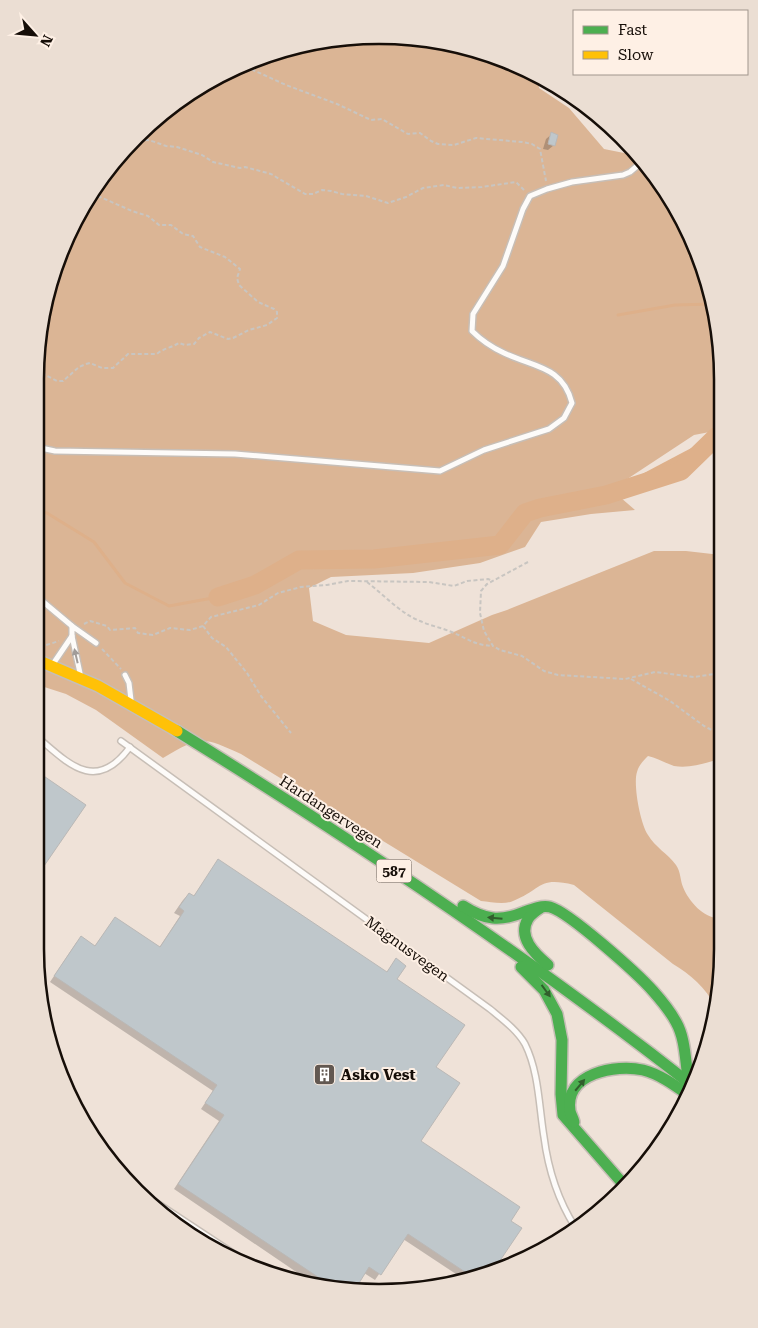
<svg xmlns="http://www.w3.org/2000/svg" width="758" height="1328" viewBox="0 0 758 1328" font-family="'Roboto Serif',serif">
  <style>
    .forest { fill: #dbb595 }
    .water { fill: #deb08a }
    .shadow { fill: #0003 }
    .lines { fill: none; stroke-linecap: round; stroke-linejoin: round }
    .stream { stroke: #deb08a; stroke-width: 3 }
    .river { stroke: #deb08a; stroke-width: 19 }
    .building { fill: #bfc7cb; stroke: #bab8b6 }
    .lane-casing { stroke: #c7beb6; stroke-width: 8 }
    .fast-casing { stroke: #c7beb6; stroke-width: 14 }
    .slow-casing { stroke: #c7beb6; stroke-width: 14 }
    .path { stroke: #c8c5c1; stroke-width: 2; stroke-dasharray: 4 2.5; stroke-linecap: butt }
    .lane { stroke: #fdfbf9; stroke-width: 5 }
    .fast { stroke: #4caf50; stroke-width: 11 }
    .slow { stroke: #ffc107; stroke-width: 11 }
    .oneway { fill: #a19c99 }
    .oneway2 { fill: #315e2c }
    .labels { text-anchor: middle; stroke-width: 4; stroke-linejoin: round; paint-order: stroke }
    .shield { fill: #fef0e5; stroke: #5c524a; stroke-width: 1 }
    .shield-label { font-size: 14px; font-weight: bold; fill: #160e08 }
    .street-label { font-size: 15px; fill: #160e08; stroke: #fef0e5 }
    .poi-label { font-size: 15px; font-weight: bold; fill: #160e08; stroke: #fef0e5; text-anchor: start }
    .rim { fill: none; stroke: #160e08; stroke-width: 2.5 }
  </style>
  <rect width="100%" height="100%" fill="#efe2d8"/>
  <path class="forest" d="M357,36L424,38L490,53L538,75L539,88L569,108L604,149L639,156L665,188L705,268L720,334V430L694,435L609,491L606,495L620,497L635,510L591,514L541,522L525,547L480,563L413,573L331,577L309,588L313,621L346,635L429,643L492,615L507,610L654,551H686L721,555L722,759C706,762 691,769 674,766C665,763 657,758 648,756C643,761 639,765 637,772C633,784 640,823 648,835C655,847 668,854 676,865C681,872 680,880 683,887C689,902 705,920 722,918V971L715,1006C706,988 690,974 673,964L574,885C537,876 542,890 513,901C504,905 491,902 481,901L241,754C202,736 200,736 163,758L96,710L66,694L35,684L36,357L53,269L81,207L121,152L170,106L227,70L290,47Z"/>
  <path class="water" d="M717,436L706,450L695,459L654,485L635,494L606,495L609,492C642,474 675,456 709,439Z"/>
  <g class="shadow">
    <polygon points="552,134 554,145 548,150 543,149 546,139"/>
    <polygon points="218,861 386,973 396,960 395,980 434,1067 420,1141 509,1221 491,1271 462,1278 403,1239 375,1280 364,1273 354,1288 314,1284 174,1189 219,1121 201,1109 213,1091 50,982 76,943 81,938 94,947 115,919 159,948 180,916 174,913 183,900 189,894 193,897"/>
  </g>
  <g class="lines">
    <g class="stream">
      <polyline points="618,315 675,305 713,304"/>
      <polyline points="36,512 47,513 94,542 125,583 169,606 218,597"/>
    </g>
    <polyline class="river" points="218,597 255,585 299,560 374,559 500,545 525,513 540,508 606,495 681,471 717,436 720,436"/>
  </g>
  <g class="building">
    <polygon points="551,132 558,135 555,146 548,144"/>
    <polygon points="35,770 86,805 35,879"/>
    <polygon points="218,859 387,972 396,958 406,966 397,979 465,1025 436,1067 460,1083 421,1141 520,1207 511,1221 522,1228 493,1271 471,1276 408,1234 381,1275 369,1267 356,1288 330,1285 178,1184 224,1115 205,1103 217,1085 54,976 81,936 95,946 115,917 160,947 184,911 179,907 189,893 194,896"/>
  </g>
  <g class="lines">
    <defs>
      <g id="lane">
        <path d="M36,447L55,451L235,454L440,471L484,450L549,429L564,418L572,403C563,366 533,367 504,353C491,347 482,341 472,331L473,314L503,266L523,209L530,196L547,189L572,182L623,175L630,172L643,161"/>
        <polyline points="35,595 72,626"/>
        <polyline points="53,664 72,636"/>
        <polyline points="80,673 72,636 72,626 96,643"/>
        <polyline points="125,675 129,683 131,700"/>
        <path d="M35,735C67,762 95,795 130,747"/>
        <path d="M121,741L490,1009C502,1019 517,1030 525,1044C539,1072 539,1107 544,1137C548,1168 558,1200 575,1227"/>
        <polyline points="145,1195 242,1259"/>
      </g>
      <g id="fast">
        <path d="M177,731C355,841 529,957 693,1086"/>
        <path d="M463,906C485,920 500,922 524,912C532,909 542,905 550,907C569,912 638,974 653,991C661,1000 670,1011 676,1022C684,1036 685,1054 687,1070"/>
        <path d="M540,908C536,911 531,914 528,919C517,937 535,954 548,965"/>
        <polyline points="521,967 544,990 557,1014 562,1040 561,1094 563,1115 624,1185"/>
        <path d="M574,1122C573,1118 571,1115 570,1111C564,1073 616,1064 643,1070C659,1074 673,1084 687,1094"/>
      </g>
      <polyline id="slow" points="35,659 98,686 177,731"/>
    </defs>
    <use href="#lane" class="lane-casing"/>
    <use href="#fast" class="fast-casing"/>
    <use href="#slow" class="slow-casing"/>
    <g class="path">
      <polyline points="239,66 253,70 286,85 337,104 371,120 382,119 408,134 420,133 431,141 438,144 454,145 476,138 522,142 532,144 540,149 546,181"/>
      <polyline points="132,141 149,140 166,146 177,147 202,155 213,162 240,168 245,167 271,174 305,194 313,194 322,190 331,191 342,194 366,196 388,203 406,197 423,188 444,185 457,188 482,187 516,182 525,191"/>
      <path d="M36,370L57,381H63L79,367L86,364L90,363L102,368H113L128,354H157C162,349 173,347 179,343L185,345L194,344L199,338L210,332L228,339L233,338L249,330L267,325L277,318V312L274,309L258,302L239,285L237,278L240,269L225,257L200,247L193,236L183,234L171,225H159L148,216L132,211L91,193"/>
      <polyline points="528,562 487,584 481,591 480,613 484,631 493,646 500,650 522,656 544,671 558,675 625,679 655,672 694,677 721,673"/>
      <path d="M367,582C384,595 400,613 420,621C431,626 443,628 454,633C470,640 475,645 493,646"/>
      <polyline points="84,624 90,621 107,626 110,630 135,628 138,633 153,635 170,628 190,630 203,626 211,617 259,605 278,593 301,587 327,585 348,581 429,582 454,586 467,581 488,579 493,581"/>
      <polyline points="203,626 212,638 226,647 247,673 261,696 291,733"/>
      <polyline points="40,647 59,641"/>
      <polyline points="102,649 121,669"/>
      <polyline points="631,679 670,701 704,726 721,735"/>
    </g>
    <use href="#lane" class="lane"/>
    <use href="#fast" class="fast"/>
    <use href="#slow" class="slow"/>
  </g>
  <defs><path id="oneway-solid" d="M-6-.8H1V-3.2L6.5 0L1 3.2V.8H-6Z" transform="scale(1.25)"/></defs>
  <use class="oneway" href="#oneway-solid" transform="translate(76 656) rotate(-103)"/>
  <g class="oneway2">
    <use href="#oneway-solid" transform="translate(495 918) rotate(-175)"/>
    <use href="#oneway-solid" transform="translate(546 991) rotate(54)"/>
    <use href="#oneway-solid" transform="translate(580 1085) rotate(-50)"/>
  </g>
  <defs>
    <symbol id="building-square" viewBox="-11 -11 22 22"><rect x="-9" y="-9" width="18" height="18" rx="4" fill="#625851" stroke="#fef0e5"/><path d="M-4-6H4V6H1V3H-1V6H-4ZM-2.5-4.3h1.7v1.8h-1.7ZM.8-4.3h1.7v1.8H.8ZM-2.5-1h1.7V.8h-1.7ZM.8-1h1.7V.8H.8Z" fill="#fff"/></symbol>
  </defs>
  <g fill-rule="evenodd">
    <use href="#building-square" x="312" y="1062" width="25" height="25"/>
  </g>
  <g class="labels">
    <rect class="shield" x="376.5" y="859.5" width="35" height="23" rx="4"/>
    <g class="shield-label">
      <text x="394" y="876">587</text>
    </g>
    <g class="street-label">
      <text transform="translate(331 812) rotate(33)" y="5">Hardangervegen</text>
      <text transform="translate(407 949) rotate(36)" y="5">Magnusvegen</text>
    </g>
    <g class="poi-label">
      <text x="341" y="1080">Asko Vest</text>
    </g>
  </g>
  <path d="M0 0H758V1328H0ZM379 44H379A335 335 0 0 1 714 379V949A335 335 0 0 1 379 1284H379A335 335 0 0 1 44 949V379A335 335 0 0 1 379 44Z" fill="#ebded3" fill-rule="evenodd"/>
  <path class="rim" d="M379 44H379A335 335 0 0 1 714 379V949A335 335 0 0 1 379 1284H379A335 335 0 0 1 44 949V379A335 335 0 0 1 379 44Z"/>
  <rect x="573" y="10" width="175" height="65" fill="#fef0e5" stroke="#a1968d"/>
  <rect x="583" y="26" width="25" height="8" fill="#4caf50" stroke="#a1968d"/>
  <text x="618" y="35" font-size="15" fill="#160e08">Fast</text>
  <rect x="583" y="51" width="25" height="8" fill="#ffc107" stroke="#a1968d"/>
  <text x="618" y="60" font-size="15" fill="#160e08">Slow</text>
  <g transform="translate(35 35) rotate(117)" stroke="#fef0e5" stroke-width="4" paint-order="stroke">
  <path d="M0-4L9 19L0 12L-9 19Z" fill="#160e08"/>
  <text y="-8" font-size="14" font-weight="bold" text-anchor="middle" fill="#160e08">N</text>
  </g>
</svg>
